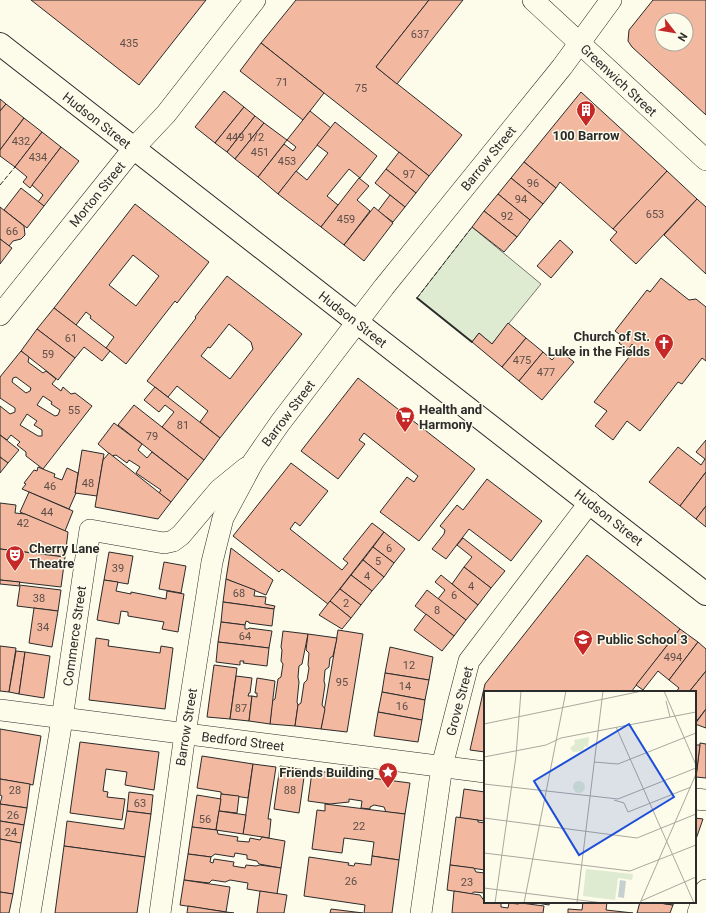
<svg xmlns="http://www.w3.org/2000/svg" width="706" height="913" viewBox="0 0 706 913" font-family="Roboto,sans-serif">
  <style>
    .green { fill: #deebd1; stroke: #74746e }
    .building { fill: #f2b8a0; stroke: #2b2b2b; fill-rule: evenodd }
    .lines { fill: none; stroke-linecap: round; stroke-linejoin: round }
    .street-casing { stroke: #2b2b2b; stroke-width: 22 }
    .secondary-casing { stroke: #2b2b2b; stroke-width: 24 }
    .street { stroke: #fdfbea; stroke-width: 21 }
    .secondary { stroke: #fdfbea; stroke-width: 22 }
    .fence { stroke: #2b2b2b; stroke-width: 1; stroke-dasharray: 5 2; stroke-linecap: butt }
    .wall { stroke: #2b2b2b; stroke-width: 2 }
    .labels { text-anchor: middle; stroke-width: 3; stroke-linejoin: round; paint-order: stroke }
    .number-label { font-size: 11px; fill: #5d4e48 }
    .street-label { font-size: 13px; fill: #2b2b2b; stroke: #fdfbea }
    .poi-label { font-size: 13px; font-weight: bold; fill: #2b2b2b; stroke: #fdfbea; text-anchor: start }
    .inset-road { fill: none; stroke: #a9a89e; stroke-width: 1 }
    .view { fill: #1d4ed8; fill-opacity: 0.15; stroke: #1d4ed8; stroke-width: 2 }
    .inset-edge { fill: none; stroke: #2b2b2b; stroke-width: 2 }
  </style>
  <rect width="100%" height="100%" fill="#fdfbea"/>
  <polygon class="green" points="472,227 541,284 492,344 479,333 472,342 417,298"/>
  <g class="building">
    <polygon points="31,0 206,0 139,85"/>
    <polygon points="296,0 429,0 376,67 462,135 429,176 261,43"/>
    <polygon points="429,0 463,0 397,84 376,67"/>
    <path d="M653,0H706V115L632,47L628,41L629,30ZM662,20H686V44H662Z"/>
    <polygon points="261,43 324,93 303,120 240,71"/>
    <polygon points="224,91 244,107 215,143 195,127"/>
    <polygon points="581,92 667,171 613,229 560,182 556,188 524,162"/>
    <polygon points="0,99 6,104 0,111"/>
    <polygon points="6,104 24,118 0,150 0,111"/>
    <polygon points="244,107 255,116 227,152 215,143"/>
    <polygon points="310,111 331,128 278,194 258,177 284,144 293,151 296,147 287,140"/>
    <polygon points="255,116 264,123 235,159 227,152"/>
    <polygon points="24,118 42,132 15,167 0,156 0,150"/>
    <polygon points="335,122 377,156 360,178 349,169 327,196 338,205 321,227 278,194 296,171 307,180 328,153 317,145"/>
    <polygon points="264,123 287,140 258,177 235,159"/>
    <polygon points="42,132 61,147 30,188 23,182 27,177 15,167"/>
    <polygon points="61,147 79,161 44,206 38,202 43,195 32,185"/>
    <polygon points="399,152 429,176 416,193 386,169"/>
    <polygon points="524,162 556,188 543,204 511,178"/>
    <polygon points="386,169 416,193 405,207 375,183"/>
    <polygon points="667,171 697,199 636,264 610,240 617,232 613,229"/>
    <polygon points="359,178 369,186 357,200 370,211 344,245 321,227"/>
    <polygon points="511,178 543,204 530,220 498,194"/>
    <polygon points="21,188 44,206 27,228 4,210"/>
    <polygon points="498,194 530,220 517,237 484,211"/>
    <polygon points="390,195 405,207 393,222 378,211"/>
    <polygon points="697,199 706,207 706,274 664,235"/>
    <path d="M135,204L209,262L177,303L175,301L126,364L106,348L114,337L90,318L91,316L86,312L76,325L54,308ZM133,255L159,276L136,306L109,285Z"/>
    <polygon points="0,207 24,226 25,235 21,239 13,241 9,246 0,239"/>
    <polygon points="374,207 393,223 364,261 344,245"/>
    <polygon points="484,211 517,237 504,252 472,227"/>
    <polygon points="0,239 12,248 0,264"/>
    <polygon points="560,240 573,252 551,278 537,266"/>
    <path d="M227,276L302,334L220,438L200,422L208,411L177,386L168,397L147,381L196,318L195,317ZM229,324L251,342L253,349L230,379L201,356L208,347L210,348Z"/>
    <polygon points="661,278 689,300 696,299 706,307 706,361 702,358 682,384 678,382 640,431 627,421 613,440 595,426 607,411 594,402 636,348 632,344 628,350 619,343 623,337 615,331 647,290 650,292"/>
    <polygon points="54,308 110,351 102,361 84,347 75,358 37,329"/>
    <polygon points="508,323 526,338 502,367 472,342 479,333 492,344"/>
    <polygon points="37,329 75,358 58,380 21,351"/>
    <polygon points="526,338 543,352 519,381 502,367"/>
    <path d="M21,351L29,357L28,362L43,373L46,371L56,379L52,384L61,391L63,387L71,394L75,393L92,406L43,469L26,456V452L17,445L20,442L11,435L7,440L0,435V406L10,414L15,412V408L0,398V377ZM16,377L31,388L30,391L26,393L12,382L13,378ZM43,396L52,402L51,404L60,410L58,415L55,416L37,405ZM27,414L37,421L34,425L42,430V436H38L20,425Z"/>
    <polygon points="560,351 574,362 542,400 519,381 543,352 552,360"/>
    <polygon points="358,378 475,469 419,541 380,512 407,477 414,482 418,476 364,433 359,440 365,444 338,479 301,451"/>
    <polygon points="155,387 220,438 204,460 162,427 174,412 165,405 159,412 144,400"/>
    <polygon points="134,405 204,460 188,480 118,425"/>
    <polygon points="114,423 142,444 138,450 147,458 152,452 188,480 171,502 159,493 161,490 136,473 140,467 129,460 127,463 116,455 112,456 98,444"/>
    <polygon points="0,435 19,450 8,463 0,457"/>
    <polygon points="706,440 706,472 680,506 649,482 678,447 701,465 705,459 696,452"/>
    <polygon points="82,450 104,454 97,496 75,493"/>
    <polygon points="109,453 171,502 158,519 95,507 103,460"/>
    <polygon points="0,457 8,463 0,473"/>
    <polygon points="291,463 328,491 300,526 295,522 290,529 342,570 348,563 343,559 372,523 384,532 328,604 282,569 279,572 233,536"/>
    <polygon points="38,467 55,474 54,477 62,480 67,468 78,473 75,493 76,493 69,509 22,489 26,484 24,483 34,470 37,471"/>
    <polygon points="706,472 706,506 696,519 680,506"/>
    <polygon points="487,479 542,521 511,561 469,529 446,559 432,549 444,534 445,530 440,526 457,505 463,510"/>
    <polygon points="29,492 73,511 65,531 20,512"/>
    <polygon points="0,503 16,505 15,513 25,514 68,532 65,557 0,549"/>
    <polygon points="706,506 706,527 696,519"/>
    <polygon points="384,532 405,549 394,563 373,547"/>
    <polygon points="463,538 505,571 491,588 464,567 472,557 457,545"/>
    <polygon points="373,547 394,563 384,577 363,560"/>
    <polygon points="231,548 273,580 266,595 226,579"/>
    <polygon points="0,549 65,557 61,587 0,580"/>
    <polygon points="109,552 133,556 128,584 104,580"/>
    <polygon points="587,555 680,629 631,692 485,692 485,752 470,750 485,684"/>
    <polygon points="363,560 384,577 372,591 351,575"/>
    <polygon points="164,562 186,566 181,593 159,589"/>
    <polygon points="464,567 491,588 478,605 452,584"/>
    <polygon points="351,575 372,591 361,605 340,589"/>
    <polygon points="441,575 478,605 466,620 438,599 445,590 435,582"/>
    <polygon points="226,579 255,590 254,596 266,597 265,604 275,606 274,609 223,602"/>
    <polygon points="0,580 20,582 19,585 61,590 58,611 17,606 20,586 0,584"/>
    <polygon points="104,580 118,582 116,591 131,594 131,592 166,599 167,591 184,594 178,632 162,629 164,622 128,616 128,612 121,611 119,624 97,620"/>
    <polygon points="340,589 361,605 351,618 330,601"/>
    <polygon points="427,590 466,620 454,636 415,606"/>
    <polygon points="330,601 351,618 342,629 319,615"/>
    <polygon points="223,602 274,609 272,626 249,623 249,622 246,621 245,625 221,622"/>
    <polygon points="34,608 58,611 52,647 29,643"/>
    <polygon points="426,614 454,636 442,651 414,630"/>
    <polygon points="221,622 245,625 245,629 248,629 249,628 272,631 269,648 218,642"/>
    <polygon points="680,629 698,642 669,680 658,671 643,690 636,685"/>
    <polygon points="338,630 363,634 347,732 321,729"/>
    <polygon points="283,631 308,634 302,664 299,666 298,677 299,682 297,702 298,705 295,726 270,724 272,701 275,699 278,679 281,677 283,664 281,661 282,650 281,647"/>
    <polygon points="308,634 337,638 333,656 330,658 329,667 325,670 324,681 325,685 322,705 325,709 321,729 295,726 298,705 301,703 304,683 307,680 309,668 308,665 309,653 306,650"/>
    <polygon points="96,638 109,640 108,646 160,653 161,646 173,648 165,709 89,700"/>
    <polygon points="218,642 269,648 267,666 243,663 244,661 240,661 240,665 216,662"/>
    <polygon points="698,642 706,649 706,671 689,692 676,692 679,688 669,680"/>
    <polygon points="0,646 16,648 9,692 0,691"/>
    <polygon points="390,647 433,657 429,680 385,673"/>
    <polygon points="16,651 25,652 19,694 9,692"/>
    <polygon points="25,652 50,656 44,698 19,694"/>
    <polygon points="214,665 237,668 230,719 207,717"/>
    <polygon points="706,671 706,709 695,723 695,692 689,692"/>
    <polygon points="385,673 429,680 425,700 382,692"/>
    <polygon points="236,676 252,678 250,693 249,693 248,696 252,696 249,721 230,719"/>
    <polygon points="257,678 275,681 270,724 249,721 252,696 257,697 257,693 255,693"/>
    <polygon points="382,692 425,700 422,720 378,712"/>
    <polygon points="706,709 706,728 695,724"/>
    <polygon points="378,712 422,720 418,742 374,736"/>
    <polygon points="0,729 41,736 33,785 0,779"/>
    <polygon points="80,742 159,752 154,790 125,785 127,772 106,769 103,791 108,792 107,797 125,799 122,820 70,813"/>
    <polygon points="700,743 706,744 706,778 696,777"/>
    <polygon points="695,745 700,745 696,777 695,777"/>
    <polygon points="202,756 253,764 248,798 221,794 221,792 197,788"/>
    <polygon points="253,764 276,767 268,819 271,819 269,838 243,834"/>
    <polygon points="280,766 305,770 299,813 274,809"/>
    <polygon points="309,770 410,783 405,814 386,812 384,807 374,805 370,807 370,809 361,808 362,801 349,799 349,802 330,804 308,801 312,772 309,772"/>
    <polygon points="0,779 30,784 27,808 0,804 2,796 0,795"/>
    <polygon points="464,789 485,792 485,821 460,818"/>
    <polygon points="129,792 153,795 151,814 127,811"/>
    <polygon points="221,794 239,796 237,813 219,811"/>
    <polygon points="197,795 221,799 216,830 192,827"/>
    <polygon points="0,804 27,808 24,825 0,821"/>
    <polygon points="325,804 405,814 399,860 372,856 374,842 344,838 342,853 312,849 317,810 325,811"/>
    <polygon points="127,811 151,814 145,857 64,846 67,821 124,829"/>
    <polygon points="219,811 246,815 243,834 216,830"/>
    <polygon points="456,817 478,820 478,822 485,823 485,870 450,865"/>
    <polygon points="695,818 703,819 695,842"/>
    <polygon points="0,821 24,825 21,843 0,839"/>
    <polygon points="192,827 217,830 218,834 238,837 237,841 249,842 250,838 260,840 262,837 285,841 281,868 259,864 257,861 247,859 247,855 235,853 234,857 215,854 211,857 188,854"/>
    <polygon points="0,839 21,843 13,894 0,892"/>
    <polygon points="64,846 145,857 137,913 55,913"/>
    <polygon points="188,854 211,857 210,862 213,863 214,859 234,862 233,866 245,868 246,865 256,866 260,865 281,868 277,894 247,889 248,883 230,880 225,882 212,880 209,883 184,880"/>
    <polygon points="372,856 399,860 392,913 364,913 365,905 304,896 309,857 349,863 348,865 354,866 355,863 371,865"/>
    <polygon points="450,865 474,868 476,872 485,873 485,893 474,892 471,894 447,890"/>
    <polygon points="184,880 230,887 226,912 180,905"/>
    <polygon points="260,891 287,895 284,913 257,913"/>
    <polygon points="454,891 480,895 485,902 501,902 501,907 508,908 509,903 518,904 521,903 544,906 543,913 452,913"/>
    <polygon points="0,892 13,894 9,913 0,913"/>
    <polygon points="531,902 550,902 549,905"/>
    <polygon points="583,902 607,902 606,910 633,913 568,913 568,909 582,910"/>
    <polygon points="640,902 653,902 673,905 670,913 637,913"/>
    <polygon points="653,902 674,902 673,905"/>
    <polygon points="188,906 226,912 234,913 187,913"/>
    <polygon points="331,909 363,913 330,913"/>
  </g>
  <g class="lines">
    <defs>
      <g id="street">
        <polyline points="533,0 706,160"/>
        <polyline points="0,315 134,148 166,114 255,0"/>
        <polyline points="0,710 485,772"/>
        <polyline points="695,799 706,800"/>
        <polyline points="30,913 60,732 90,530 164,543 173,541 181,535 219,490 246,468"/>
        <polyline points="160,913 185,734 212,562 223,518 253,462 280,423 384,287 562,67 611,0"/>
        <polyline points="421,913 442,766 469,661 590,502"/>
        <polyline points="698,913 706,890"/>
      </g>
      <polyline id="secondary" points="0,44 706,594"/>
    </defs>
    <use href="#street" class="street-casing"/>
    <use href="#secondary" class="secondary-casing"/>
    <use href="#street" class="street"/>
    <use href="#secondary" class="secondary"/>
    <g class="fence">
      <polyline points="0,185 15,167"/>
      <polyline points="417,298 472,227"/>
    </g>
    <polyline class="wall" points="417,298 472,342"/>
  </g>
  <defs>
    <symbol id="building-pin" viewBox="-11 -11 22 30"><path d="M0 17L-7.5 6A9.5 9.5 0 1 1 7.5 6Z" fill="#c62828" stroke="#fdfbea"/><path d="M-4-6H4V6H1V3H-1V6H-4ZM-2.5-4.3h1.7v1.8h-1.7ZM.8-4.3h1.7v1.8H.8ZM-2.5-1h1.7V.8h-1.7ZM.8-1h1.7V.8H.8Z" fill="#fff"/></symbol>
    <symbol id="church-pin" viewBox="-11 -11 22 30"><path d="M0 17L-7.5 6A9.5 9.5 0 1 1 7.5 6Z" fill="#c62828" stroke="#fdfbea"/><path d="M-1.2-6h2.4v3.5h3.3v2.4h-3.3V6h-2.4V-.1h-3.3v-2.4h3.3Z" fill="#fff"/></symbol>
    <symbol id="supermarket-pin" viewBox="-11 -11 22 30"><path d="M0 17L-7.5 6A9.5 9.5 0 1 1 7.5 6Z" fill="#c62828" stroke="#fdfbea"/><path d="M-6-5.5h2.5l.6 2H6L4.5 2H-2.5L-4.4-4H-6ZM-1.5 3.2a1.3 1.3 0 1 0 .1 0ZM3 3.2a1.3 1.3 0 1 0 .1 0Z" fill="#fff"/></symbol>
    <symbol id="theatre-pin" viewBox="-11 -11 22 30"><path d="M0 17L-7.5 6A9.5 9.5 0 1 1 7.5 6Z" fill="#c62828" stroke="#fdfbea"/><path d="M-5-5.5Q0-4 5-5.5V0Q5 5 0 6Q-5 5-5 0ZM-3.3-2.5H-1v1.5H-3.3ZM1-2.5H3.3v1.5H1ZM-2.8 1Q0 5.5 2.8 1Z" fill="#fff"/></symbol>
    <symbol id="school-pin" viewBox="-11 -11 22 30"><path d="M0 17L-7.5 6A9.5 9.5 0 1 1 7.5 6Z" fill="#c62828" stroke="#fdfbea"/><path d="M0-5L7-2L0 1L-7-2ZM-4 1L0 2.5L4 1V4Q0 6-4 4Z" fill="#fff"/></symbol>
    <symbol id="sight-pin" viewBox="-11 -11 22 30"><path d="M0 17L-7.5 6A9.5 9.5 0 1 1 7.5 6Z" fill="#c62828" stroke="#fdfbea"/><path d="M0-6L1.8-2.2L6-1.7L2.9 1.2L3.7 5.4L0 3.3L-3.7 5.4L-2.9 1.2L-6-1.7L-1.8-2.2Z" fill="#fff"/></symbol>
  </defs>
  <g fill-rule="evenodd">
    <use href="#building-pin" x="575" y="99" width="22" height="30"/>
    <use href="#church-pin" x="653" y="332" width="22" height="30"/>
    <use href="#supermarket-pin" x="394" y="405" width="22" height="30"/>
    <use href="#theatre-pin" x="4" y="544" width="22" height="30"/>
    <use href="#school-pin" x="572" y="628" width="22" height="30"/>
    <use href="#sight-pin" x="377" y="761" width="22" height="30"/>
  </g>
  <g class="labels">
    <g class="number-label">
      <text x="420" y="38">637</text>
      <text x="129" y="47">435</text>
      <text x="282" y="86">71</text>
      <text x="361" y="92">75</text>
      <text x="245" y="141">449 1/2</text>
      <text x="21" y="145">432</text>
      <text x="260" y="156">451</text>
      <text x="38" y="161">434</text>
      <text x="287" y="165">453</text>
      <text x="409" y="178">97</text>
      <text x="533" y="187">96</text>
      <text x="521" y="203">94</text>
      <text x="655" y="218">653</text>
      <text x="507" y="220">92</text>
      <text x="346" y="223">459</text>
      <text x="12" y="235">66</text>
      <text x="71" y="342">61</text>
      <text x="48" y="358">59</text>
      <text x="522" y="364">475</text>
      <text x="546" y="376">477</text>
      <text x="74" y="414">55</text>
      <text x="183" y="429">81</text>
      <text x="152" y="440">79</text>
      <text x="88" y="487">48</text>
      <text x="50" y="490">46</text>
      <text x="47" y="516">44</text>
      <text x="23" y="527">42</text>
      <text x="389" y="552">6</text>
      <text x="378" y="565">5</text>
      <text x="118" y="572">39</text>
      <text x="367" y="580">4</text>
      <text x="471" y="590">4</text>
      <text x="239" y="597">68</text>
      <text x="454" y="599">6</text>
      <text x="39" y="602">38</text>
      <text x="346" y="607">2</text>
      <text x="437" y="614">8</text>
      <text x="43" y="631">34</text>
      <text x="245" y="640">64</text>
      <text x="673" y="661">494</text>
      <text x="409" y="669">12</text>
      <text x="342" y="686">95</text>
      <text x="405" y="690">14</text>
      <text x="402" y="710">16</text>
      <text x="241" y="712">87</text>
      <text x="15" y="794">28</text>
      <text x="290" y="794">88</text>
      <text x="140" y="807">63</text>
      <text x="13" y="819">26</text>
      <text x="205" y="823">56</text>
      <text x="359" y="830">22</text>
      <text x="11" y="836">24</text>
      <text x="351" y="885">26</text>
      <text x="467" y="886">23</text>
    </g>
    <g class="street-label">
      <text transform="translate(619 80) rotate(43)" y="5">Greenwich Street</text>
      <text transform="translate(97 120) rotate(38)" y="5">Hudson Street</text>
      <text transform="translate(488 158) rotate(-51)" y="5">Barrow Street</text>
      <text transform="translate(97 194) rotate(-51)" y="5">Morton Street</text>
      <text transform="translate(353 319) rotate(38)" y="5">Hudson Street</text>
      <text transform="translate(288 413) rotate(-53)" y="5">Barrow Street</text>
      <text transform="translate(609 517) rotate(38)" y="5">Hudson Street</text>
      <text transform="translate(74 636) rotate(-82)" y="5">Commerce Street</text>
      <text transform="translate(459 701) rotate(-75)" y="5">Grove Street</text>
      <text transform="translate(186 727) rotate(-81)" y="5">Barrow Street</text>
      <text transform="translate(243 741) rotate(7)" y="5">Bedford Street</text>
    </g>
    <g class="poi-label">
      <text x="586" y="140" text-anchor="middle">100 Barrow</text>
      <text x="650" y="341" text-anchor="end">Church of St.<tspan x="650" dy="15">Luke in the Fields</tspan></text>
      <text x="419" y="414">Health and<tspan x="419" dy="15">Harmony</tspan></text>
      <text x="29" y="553">Cherry Lane<tspan x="29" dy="15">Theatre</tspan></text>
      <text x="597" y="644">Public School 3</text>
      <text x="374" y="777" text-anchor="end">Friends Building</text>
    </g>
  </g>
  <g transform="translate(484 691)">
    <rect width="212" height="212" fill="#fdfbea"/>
    <path d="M105,46L104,56L101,55L98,60L89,61L86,57L91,53L90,49ZM89 96a6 6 0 1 1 12 0a6 6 0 1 1-12 0ZM102,178L149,183L148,189L134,187L131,209L99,205Z" fill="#deebd1"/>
    <path d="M136,189L142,190L140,207L134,206Z" fill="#c7d0d0"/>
    <path class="inset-road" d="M180,0L212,74M182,10L186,26M0,33L158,0M132,36L210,212M0,66L62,54L77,47L212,21M110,71L134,73L212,42M0,93L134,108L212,77M130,109L140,112L144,121L207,96M0,127L153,147L212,123M0,162L146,180L212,154M0,197L119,212M157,210L212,186M11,212L32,65L37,0M40,212L82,0M93,212L119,0M156,212L212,83"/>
    <path class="view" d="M145,33L190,106L95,164L50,90Z"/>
    <rect width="212" height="212" class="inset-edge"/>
  </g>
  <g transform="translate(674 32) rotate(121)"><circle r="19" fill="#fdfbea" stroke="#a9a89e"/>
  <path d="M0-3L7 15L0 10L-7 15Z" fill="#c62828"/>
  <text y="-6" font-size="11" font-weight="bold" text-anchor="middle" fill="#2b2b2b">N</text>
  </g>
</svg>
